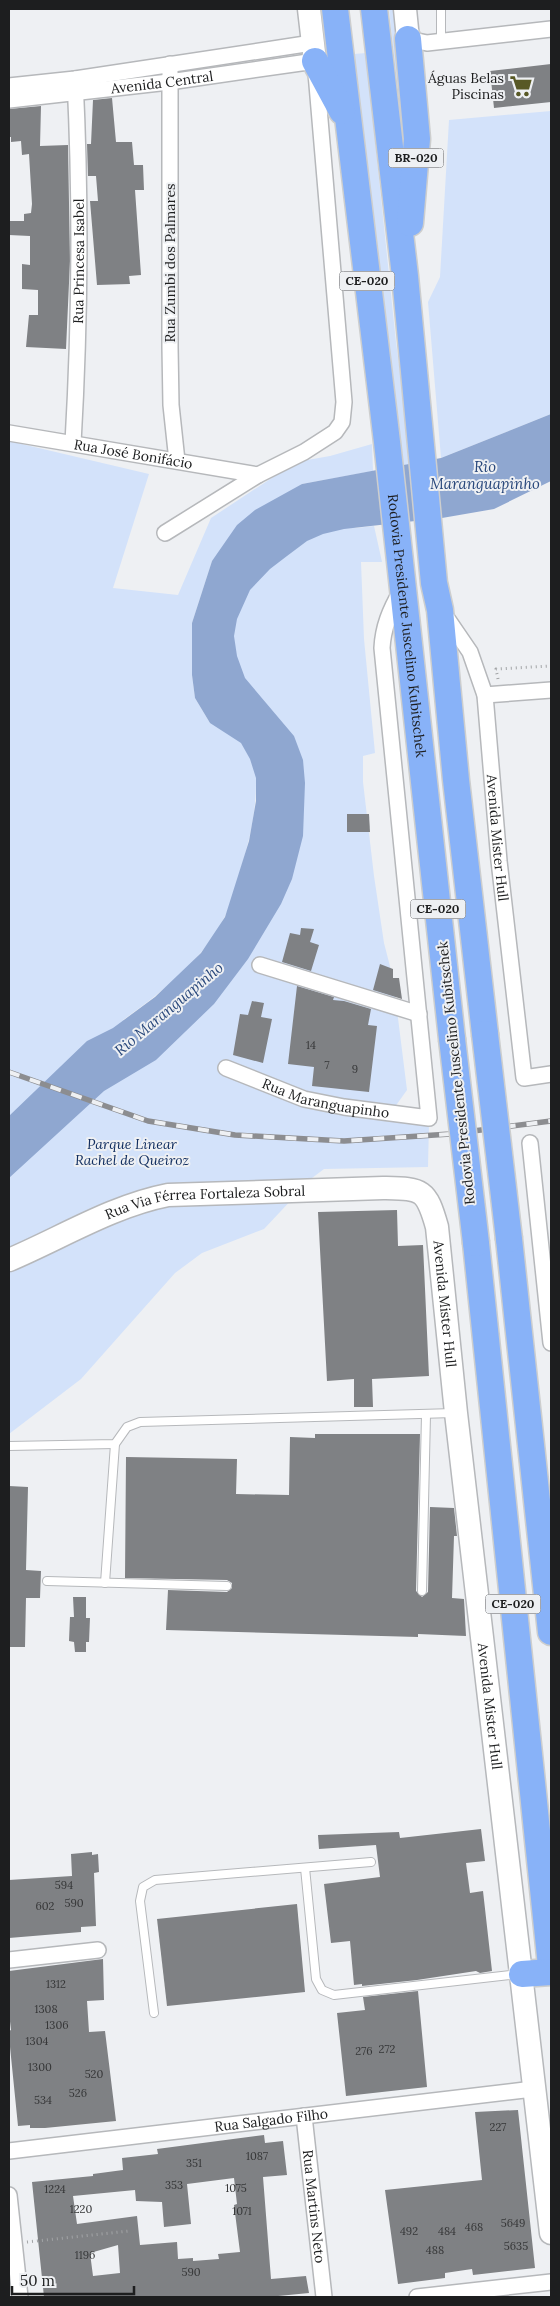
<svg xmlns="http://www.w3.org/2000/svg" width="560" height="2306" viewBox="0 0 560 2306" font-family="Lora,serif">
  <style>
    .green { fill: #d3e2fa; fill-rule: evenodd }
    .water { fill: #8fa7d0 }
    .building { fill: #7f8184; fill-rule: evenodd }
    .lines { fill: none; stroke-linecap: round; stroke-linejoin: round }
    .service-casing { stroke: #b6b8bb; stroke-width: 10 }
    .minor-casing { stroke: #b6b8bb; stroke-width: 18 }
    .secondary-casing { stroke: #b6b8bb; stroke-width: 25 }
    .trunk-casing { stroke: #cdcece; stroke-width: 29 }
    .path { stroke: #a2a4a6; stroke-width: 3; stroke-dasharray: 1 4; stroke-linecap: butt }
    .service { stroke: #fff; stroke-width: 8 }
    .minor { stroke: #fff; stroke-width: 15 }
    .secondary { stroke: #fff; stroke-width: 22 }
    .trunk { stroke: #88b2f8; stroke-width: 26 }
    .rail-casing { stroke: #8c8d90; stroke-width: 5.5 }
    .rail { stroke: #eef0f3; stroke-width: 4; stroke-dasharray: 11; stroke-linecap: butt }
    .trunk-bridge-casing { stroke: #cdcece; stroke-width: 29; stroke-linecap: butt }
    .trunk-bridge { stroke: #88b2f8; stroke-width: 26 }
    .labels { text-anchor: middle; stroke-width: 4; stroke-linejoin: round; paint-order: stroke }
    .number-label { font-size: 11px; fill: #363738 }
    .shield { fill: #eef0f3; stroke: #5c5d5f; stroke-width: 1 }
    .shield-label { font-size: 12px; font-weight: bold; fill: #1d1e1f }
    .poi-label { font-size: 14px; fill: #1d1e1f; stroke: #eef0f3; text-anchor: end }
    .street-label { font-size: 14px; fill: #1d1e1f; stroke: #eef0f3 }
    .park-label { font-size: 14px; font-style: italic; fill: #102d5f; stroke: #eef0f3 }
    .water-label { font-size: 15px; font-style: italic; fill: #28477b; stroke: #eef0f3 }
  </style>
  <rect width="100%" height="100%" fill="#eef0f3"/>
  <g class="green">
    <polygon points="389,9 397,9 407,137 403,140"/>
    <polygon points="366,53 396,342 412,464 399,466 354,54"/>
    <polygon points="551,111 551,414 441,458 428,302 440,277 449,120"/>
    <path d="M9,441L149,474L113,588L178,595L211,518L296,462L330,456L372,444L373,471L302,484L212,561L192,623V675L195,698L210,723L236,602L307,513L356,528L374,526L382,562H361L364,639L375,753L363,756V782L374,876L384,943L393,978L407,1090L387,1118L429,1123L428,1167L324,1169L312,1178L264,1229L202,1253L175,1273L81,1379L9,1434ZM256,782L265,878L144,1030L123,1020C162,992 202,961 224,918C232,904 236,884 241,868C250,839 256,812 256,782Z"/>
  </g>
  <polygon class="water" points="551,414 551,481 494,509 442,518 344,529 323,534 307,541 287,556 270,569 250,590 237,619 234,636 237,656 245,678 294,736 303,760 305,783 303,836 292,879 281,904 248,959 214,1004 156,1060 104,1091 9,1178 9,1116 87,1041 113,1028 155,997 201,953 225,917 249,841 256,801 256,778 250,759 241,743 210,723 195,698 192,675 192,623 212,561 237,525 255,510 302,484 441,458"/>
  <g class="building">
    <polygon points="551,64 551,102 494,108 490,71"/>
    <polygon points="112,98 116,142 132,142 134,165 143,165 144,190 135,190 141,275 129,276 130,284 97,285 90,201 98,201 96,176 88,176 87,144 91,144 93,100"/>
    <polygon points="41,106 40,146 68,145 70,261 66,349 26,347 29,315 38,315 38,290 22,289 22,264 30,265 30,236 9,235 9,221 24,221 24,214 31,213 32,204 29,154 22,155 21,141 11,142 11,137 9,137 9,109"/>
    <polygon points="347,814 369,814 370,832 347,832"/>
    <polygon points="301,928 314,929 310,942 319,945 311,971 282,962 290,933 300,935"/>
    <polygon points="380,964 393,969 393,978 399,978 402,999 373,990"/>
    <polygon points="297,986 334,997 333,1000 344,1001 371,1009 368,1025 377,1026 369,1092 312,1086 314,1067 288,1064"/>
    <polygon points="252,1001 264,1003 261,1017 272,1019 263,1063 233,1055 240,1014 248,1015"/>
    <polygon points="397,1210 398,1246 423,1245 429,1376 372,1379 373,1407 354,1407 354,1379 327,1381 318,1212"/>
    <polygon points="315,1434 420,1434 416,1591 422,1597 428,1592 430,1507 454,1508 457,1536 454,1536 452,1598 464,1599 466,1636 418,1634 418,1637 166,1630 168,1590 227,1592 232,1588 232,1583 227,1580 125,1578 126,1457 237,1459 236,1494 289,1495 290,1437 315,1438"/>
    <polygon points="9,1486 28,1487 26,1570 41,1571 40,1598 26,1598 25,1647 9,1647"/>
    <polygon points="73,1597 86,1597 86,1618 90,1618 89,1642 86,1642 86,1652 75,1652 74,1642 69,1641 70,1617 74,1617"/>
    <polygon points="481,1829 485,1861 466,1863 470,1893 483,1891 492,1971 480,1973 476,1971 417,1980 362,1986 362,1984 354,1985 350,1941 331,1943 324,1884 380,1877 376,1845 319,1849 318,1835 399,1832 400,1838"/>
    <polygon points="92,1852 92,1855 98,1854 99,1872 94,1873 96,1926 81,1927 81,1932 9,1938 9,1880 72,1876 71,1854"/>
    <polygon points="297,1904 305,1992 167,2006 157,1919"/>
    <polygon points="103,1959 104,2000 87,2001 89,2032 105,2031 116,2121 45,2128 30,2128 30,2125 18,2126 9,2037 9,2031 11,2030 9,2013 9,1971"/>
    <polygon points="418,1991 427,2087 346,2096 337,2013 365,2010 363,1997"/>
    <polygon points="518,2110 535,2268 473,2275 472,2269 445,2273 445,2278 398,2284 385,2190 482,2180 475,2112"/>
    <path d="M264,2135L265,2143L283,2141L287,2175L263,2177L271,2279L306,2276L309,2293L268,2297H44L32,2182L93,2176V2174L123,2170L122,2158L158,2154L157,2149ZM234,2178L237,2204L234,2205L240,2252L218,2254L219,2259L193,2261V2258L178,2259L177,2242L140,2245L137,2216L77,2224L73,2196L135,2190L136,2201L162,2202L164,2227L191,2224L187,2184ZM118,2245L120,2273L93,2276L90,2253Z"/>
  </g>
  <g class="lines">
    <defs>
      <g id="service">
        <polyline points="441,40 441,9"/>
        <polyline points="9,1446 115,1444 127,1427 140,1422 454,1413"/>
        <polyline points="47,1581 227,1586"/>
        <polyline points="105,1583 115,1444"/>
        <polyline points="422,1591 426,1415"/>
        <polyline points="305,1868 316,1979 322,1990 334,1995 519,1974"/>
        <polyline points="154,2013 140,1901 143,1887 155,1880 371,1862"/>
      </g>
      <g id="minor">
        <polyline points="408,39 427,43 551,29"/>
        <polyline points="170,64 170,347 171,405 177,461"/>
        <polyline points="9,86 75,79 312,43"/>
        <path id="s1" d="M9,100L169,82L315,61L344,402L342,422L335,432L304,452L258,475L165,533"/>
        <path id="s2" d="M9,433L258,475"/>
        <path id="s3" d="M73,443C80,322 81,200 75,79"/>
        <path id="s4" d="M444,614L470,652L485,695L499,861L524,1078L551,1074"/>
        <polyline points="485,695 551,690"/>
        <polyline points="260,965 419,1014"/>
        <path id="s5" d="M226,1068L304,1099L344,1107L429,1118L382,648C383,627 390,610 401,591"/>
        <polyline points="530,1143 551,1343"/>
        <polyline points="9,1960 98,1950"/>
        <path id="s6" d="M304,2116L324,2297"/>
        <path id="s7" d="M9,2151L533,2089"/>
        <polyline points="9,2195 20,2297"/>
        <polyline points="417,2297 551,2282"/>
      </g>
      <g id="secondary">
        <polyline points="309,9 315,61"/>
        <polyline points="405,9 408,39"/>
        <path id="s8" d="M9,1260C61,1238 112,1206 168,1195L383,1188C422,1189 426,1188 437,1227L456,1413L551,2233"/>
      </g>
      <g id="trunk">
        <path id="s9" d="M335,9L387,442L452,1039"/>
        <polyline points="374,9 405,276 434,583 440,610 456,780 485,1034"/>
        <polyline points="408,39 417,139 410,223"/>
        <polyline points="315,61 342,111"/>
        <polyline points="509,1239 551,1632"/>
        <polyline points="476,1243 551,1966"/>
        <polyline points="522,1974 551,1972"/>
      </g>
    </defs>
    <use href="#service" class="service-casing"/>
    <use href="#minor" class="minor-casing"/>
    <use href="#secondary" class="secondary-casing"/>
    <use href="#trunk" class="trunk-casing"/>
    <g class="path">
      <polyline points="498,679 496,669 551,666"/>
      <polyline points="27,2242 129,2231"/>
    </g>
    <use href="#service" class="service"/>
    <use href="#minor" class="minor"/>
    <use href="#secondary" class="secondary"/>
    <use href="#trunk" class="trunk"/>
    <defs>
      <polyline id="rail" points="9,1072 148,1121 235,1135 344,1141 450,1134 551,1121"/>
    </defs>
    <use href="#rail" class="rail-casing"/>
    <use href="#rail" class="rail"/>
    <defs>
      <g id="trunk-bridge">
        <polyline points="485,1034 509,1239"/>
        <polyline points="452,1039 476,1243"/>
      </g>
    </defs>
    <use href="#trunk-bridge" class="trunk-bridge-casing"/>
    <use href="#trunk-bridge" class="trunk-bridge"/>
  </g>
  <defs>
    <symbol id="supermarket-bare" viewBox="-9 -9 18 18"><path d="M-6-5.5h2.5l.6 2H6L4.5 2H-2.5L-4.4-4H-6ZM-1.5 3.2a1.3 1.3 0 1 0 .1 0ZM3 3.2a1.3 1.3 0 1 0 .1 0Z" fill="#585926" stroke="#eef0f3" stroke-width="2.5" paint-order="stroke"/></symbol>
  </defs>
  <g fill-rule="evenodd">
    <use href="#supermarket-bare" x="505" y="70" width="32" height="32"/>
  </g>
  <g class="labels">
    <g class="number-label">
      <text x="311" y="1049">14</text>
      <text x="327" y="1069">7</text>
      <text x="355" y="1073">9</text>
      <text x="64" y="1889">594</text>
      <text x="74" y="1907">590</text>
      <text x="45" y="1910">602</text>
      <text x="56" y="1988">1312</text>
      <text x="46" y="2013">1308</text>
      <text x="57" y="2029">1306</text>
      <text x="37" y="2045">1304</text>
      <text x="387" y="2053">272</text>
      <text x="364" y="2055">276</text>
      <text x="40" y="2071">1300</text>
      <text x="94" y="2078">520</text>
      <text x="78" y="2097">526</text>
      <text x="43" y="2104">534</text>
      <text x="498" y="2131">227</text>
      <text x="257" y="2160">1087</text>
      <text x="194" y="2167">351</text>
      <text x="174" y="2189">353</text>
      <text x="236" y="2192">1075</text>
      <text x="55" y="2193">1224</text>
      <text x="81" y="2213">1220</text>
      <text x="242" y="2215">1071</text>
      <text x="513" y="2227">5649</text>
      <text x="474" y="2231">468</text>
      <text x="409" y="2235">492</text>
      <text x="447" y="2235">484</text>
      <text x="516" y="2250">5635</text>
      <text x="435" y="2254">488</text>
      <text x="85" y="2259">1196</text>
      <text x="191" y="2276">590</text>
    </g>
    <g class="shield">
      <rect x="388.5" y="148.5" width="55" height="19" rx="4"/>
      <rect x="339.5" y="271.5" width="55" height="19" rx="4"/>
      <rect x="410.5" y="899.5" width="55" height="19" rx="4"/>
      <rect x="485.5" y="1594.5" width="55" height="19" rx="4"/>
    </g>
    <g class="shield-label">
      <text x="416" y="162">BR-020</text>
      <text x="367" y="285">CE-020</text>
      <text x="438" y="913">CE-020</text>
      <text x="513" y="1608">CE-020</text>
    </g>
    <g class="poi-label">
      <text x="504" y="83">Águas Belas<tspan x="504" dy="16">Piscinas</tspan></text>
    </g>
    <g class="street-label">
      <text dy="5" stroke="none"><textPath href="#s1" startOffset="154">Avenida Central</textPath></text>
      <text dy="5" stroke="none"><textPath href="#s3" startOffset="182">Rua Princesa Isabel</textPath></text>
      <text transform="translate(170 263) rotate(-90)" y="5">Rua Zumbi dos Palmares</text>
      <text dy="5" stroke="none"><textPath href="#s2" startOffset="126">Rua José Bonifácio</textPath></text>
      <text dy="5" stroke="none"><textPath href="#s9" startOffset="621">Rodovia Presidente Juscelino Kubitschek</textPath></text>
      <text dy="5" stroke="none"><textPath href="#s4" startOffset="235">Avenida Mister Hull</textPath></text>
      <text transform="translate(456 1073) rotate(-96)" y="5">Rodovia Presidente Juscelino Kubitschek</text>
      <text dy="5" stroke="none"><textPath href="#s5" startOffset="105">Rua Maranguapinho</textPath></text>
      <text dy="5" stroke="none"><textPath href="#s8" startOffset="208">Rua Via Férrea Fortaleza Sobral</textPath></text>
      <text dy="5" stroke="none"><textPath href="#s8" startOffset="541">Avenida Mister Hull</textPath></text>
      <text dy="5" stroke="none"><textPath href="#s8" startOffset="946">Avenida Mister Hull</textPath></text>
      <text dy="5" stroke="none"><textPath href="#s7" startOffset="264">Rua Salgado Filho</textPath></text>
      <text dy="5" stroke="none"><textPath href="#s6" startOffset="91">Rua Martins Neto</textPath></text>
    </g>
    <g class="park-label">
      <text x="132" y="1149">Parque Linear<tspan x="132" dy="16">Rachel de Queiroz</tspan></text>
    </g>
    <g class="water-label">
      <text x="485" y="472">Rio<tspan x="485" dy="17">Maranguapinho</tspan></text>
      <text transform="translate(169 1009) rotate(-40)" y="5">Rio Maranguapinho</text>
    </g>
  </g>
  <rect width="560" height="2306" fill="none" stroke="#1d1e1f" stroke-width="20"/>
  <path d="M12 2286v8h122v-8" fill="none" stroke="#1d1e1f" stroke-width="2.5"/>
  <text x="20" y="2286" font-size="15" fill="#1d1e1f" stroke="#eef0f3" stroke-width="4" paint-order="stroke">50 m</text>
</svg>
